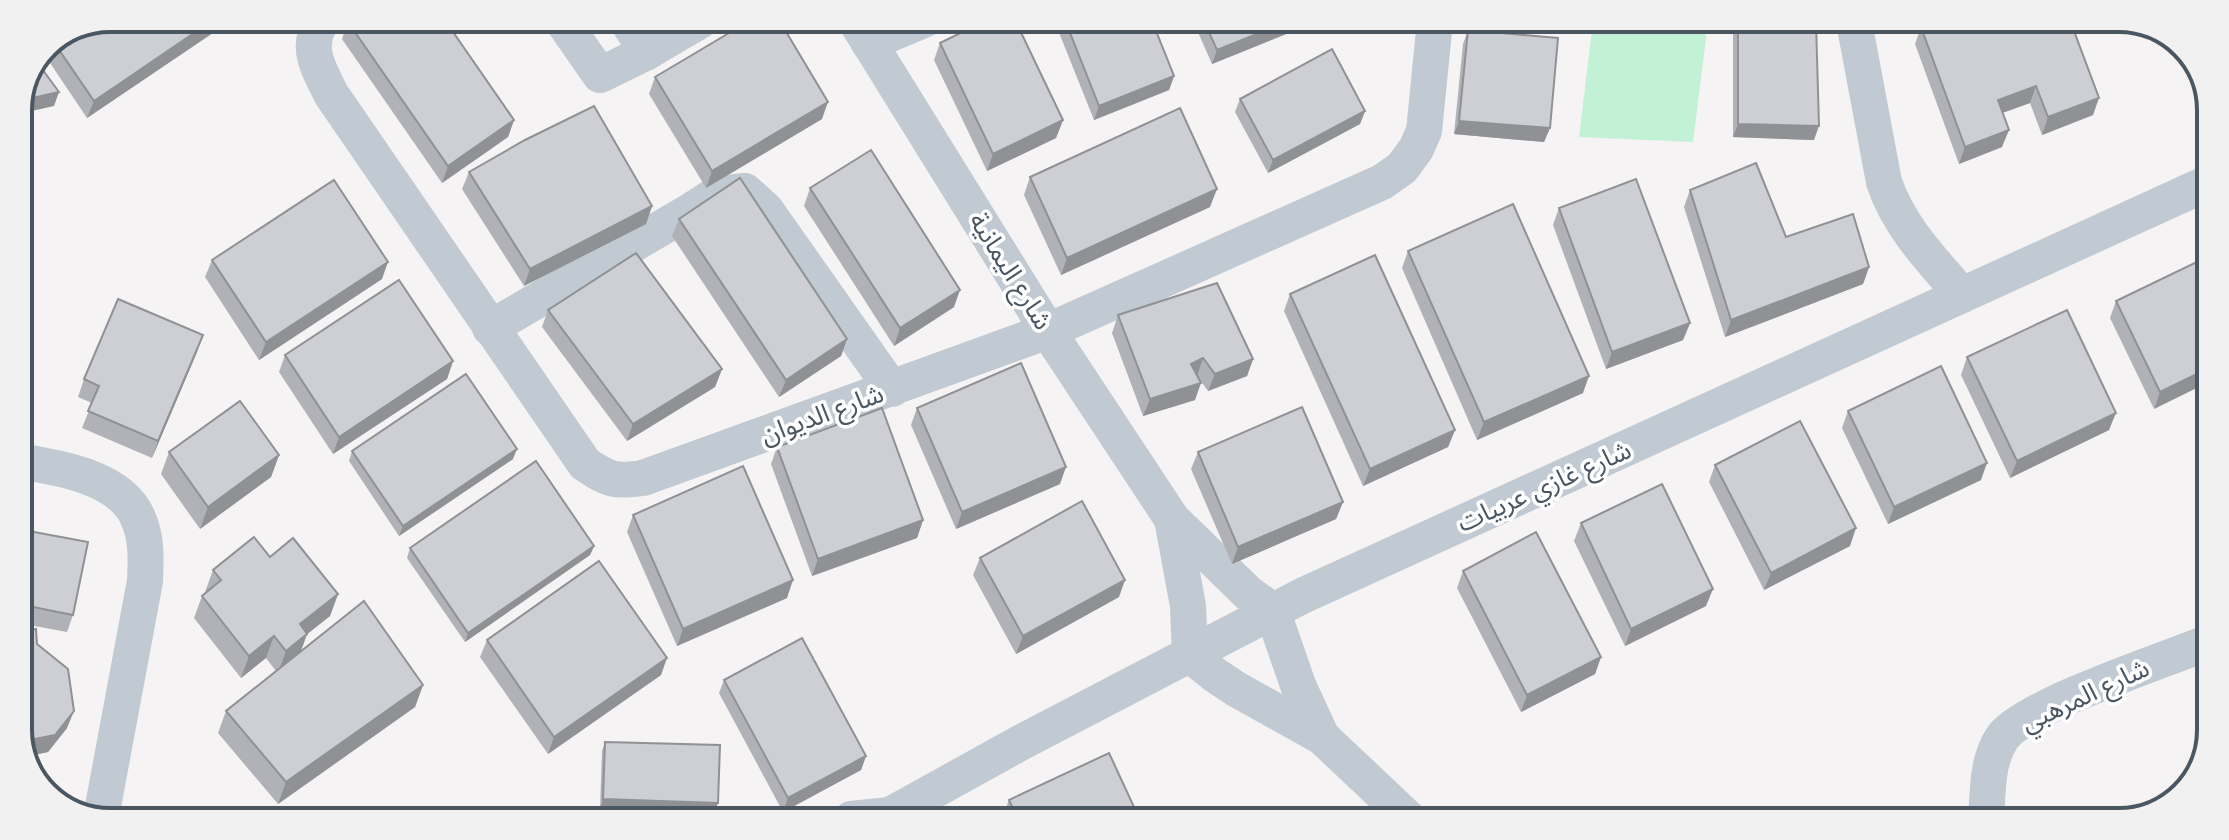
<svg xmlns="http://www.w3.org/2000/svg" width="2229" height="840" viewBox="0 0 2229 840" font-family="Poppins,'Noto Sans Arabic',sans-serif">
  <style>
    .green { fill: #c3f1d5 }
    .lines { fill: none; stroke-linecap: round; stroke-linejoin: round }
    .minor { stroke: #c1cad2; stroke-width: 36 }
    .wall { fill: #b0b2b7 }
    .shaded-wall { fill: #909195 }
    .building { fill: #cdcfd5; stroke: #909195; stroke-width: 2 }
    .labels { text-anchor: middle; stroke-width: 7; stroke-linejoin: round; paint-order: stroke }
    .street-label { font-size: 26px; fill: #4a5661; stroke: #fff }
    .rim { fill: none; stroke: #4a5661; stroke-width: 4 }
  </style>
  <rect width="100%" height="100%" fill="#f5f3f3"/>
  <polygon class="green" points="1593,22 1708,22 1693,142 1579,137"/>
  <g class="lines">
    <g class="minor">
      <path d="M323,19C304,47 318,67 331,94L585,464C609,480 614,482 643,478L1048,331L1382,182L1402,168L1416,149L1424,131L1435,21"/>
      <polyline points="561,19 600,75 647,52 703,19"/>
      <polyline points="626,19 647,52"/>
      <polyline points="855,20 1048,331 1172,519 1248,593 1272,610 1298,685 1322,737"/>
      <path d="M1854,22L1884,182C1899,227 1932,260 1962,295"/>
      <polyline points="869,43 924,20"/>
      <polyline points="490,328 692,210 717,194 745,191 766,210 892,389"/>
      <path d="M18,461C57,467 121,477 138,518C147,538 146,560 145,581L101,817"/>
      <polyline points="1172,519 1188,606 1190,655 1215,675 1236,689 1322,737 1410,820"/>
      <polyline points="851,819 890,815"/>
      <polyline points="886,819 890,815 1020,743 1302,596 2210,182"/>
      <path d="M1986,822C1988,794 1986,762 2002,738C2022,707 2167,659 2207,643"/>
    </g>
  </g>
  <g class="wall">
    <polygon points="110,18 235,18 87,118 42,51 45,45"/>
    <polygon points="1054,20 1152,21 1174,76 1169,90 1094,120"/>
    <polygon points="1193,21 1295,21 1291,32 1212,64"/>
    <polygon points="1322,21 1357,21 1326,33"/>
    <polygon points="348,22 514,120 508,137 442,183 342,39"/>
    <polygon points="1735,22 1816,22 1814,140 1733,137 1733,26"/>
    <polygon points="1921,27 2093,115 2042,135 2030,103 2002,113 2002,147 1959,164 1915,44"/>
    <polygon points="1468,30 1550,128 1544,142 1454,134 1463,44"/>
    <polygon points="940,43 1063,120 1056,138 987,171 934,60"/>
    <polygon points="655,77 822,119 706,188 649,94"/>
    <polygon points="1240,99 1365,111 1360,124 1268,173 1235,112"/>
    <polygon points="469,172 652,206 646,224 524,286 462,189"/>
    <polygon points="1030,177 1210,207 1061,275 1024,195"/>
    <polygon points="810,188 954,307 894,346 804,206"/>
    <polygon points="1690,190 1786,237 1869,267 1863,284 1725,337 1684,207"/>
    <polygon points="1559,208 1690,323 1683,340 1606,369 1553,225"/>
    <polygon points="679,219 847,339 841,356 779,397 672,236"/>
    <polygon points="1408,251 1583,393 1477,440 1402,268"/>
    <polygon points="212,260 382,279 259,360 205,277"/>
    <polygon points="2210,264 2154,409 2110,318 2116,301"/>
    <polygon points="1290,294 1455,430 1448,447 1363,486 1284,311"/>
    <polygon points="548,310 722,369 715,387 627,441 542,327"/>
    <polygon points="1118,315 1253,359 1247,376 1208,391 1198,377 1195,400 1143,416 1112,333"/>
    <polygon points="197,352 152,458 82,428 92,403 78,397 84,379"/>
    <polygon points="285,355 453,361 447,379 333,454 279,372"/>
    <polygon points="1967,357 2109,430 2010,478 1961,375"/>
    <polygon points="917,408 1060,484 956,529 911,425"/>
    <polygon points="1848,411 1981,480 1888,524 1842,428"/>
    <polygon points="777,447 923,520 917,538 812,576 771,464"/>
    <polygon points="352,451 513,459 399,536 349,461"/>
    <polygon points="169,452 279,455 271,477 200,529 161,474"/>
    <polygon points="1198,452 1343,502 1336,519 1232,564 1191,469"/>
    <polygon points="1715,465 1850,546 1764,590 1709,482"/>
    <polygon points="633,515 787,598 677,646 627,532"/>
    <polygon points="1581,523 1706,606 1625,646 1574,541"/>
    <polygon points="18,529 73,615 67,632 18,623"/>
    <polygon points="594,546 590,555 465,642 407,558 410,548"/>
    <polygon points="270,557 338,594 330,616 307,634 301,651 423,685 415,707 278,804 218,733 226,711 276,671 266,658 241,678 194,618 202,596 206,593 205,592 213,570"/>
    <polygon points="980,558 1119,597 1016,654 973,575"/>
    <polygon points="1463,571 1601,657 1595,674 1521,712 1457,588"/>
    <polygon points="18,632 37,644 67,728 48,752 29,756 25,755 18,737"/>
    <polygon points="487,640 661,675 548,754 480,657"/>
    <polygon points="724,680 866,756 861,770 783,812 719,693"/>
    <polygon points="605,742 718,803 714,813 600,809 602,751"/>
    <polygon points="1009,800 1140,820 1002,819"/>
  </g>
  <g class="shaded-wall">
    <polygon points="216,18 235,18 87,118 94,101"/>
    <polygon points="1289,21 1295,21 1291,32 1212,64 1217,50"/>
    <polygon points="1330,21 1357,21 1326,33"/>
    <polygon points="1174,76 1169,90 1094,120 1099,106"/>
    <polygon points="2036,86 2030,103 1991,117 1998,100"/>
    <polygon points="59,92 54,106 18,114 19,101"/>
    <polygon points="2099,98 2093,115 2042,135 2048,117"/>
    <polygon points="828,102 822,119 706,188 712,171"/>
    <polygon points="1365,111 1360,124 1268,173 1273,160"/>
    <polygon points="514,120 508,137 442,183 448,166"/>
    <polygon points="1063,120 1056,138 987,171 993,154"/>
    <polygon points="1459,121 1550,128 1544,142 1454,134"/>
    <polygon points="1738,124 1819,126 1814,140 1733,137"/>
    <polygon points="2009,130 2002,147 1959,164 1965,147"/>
    <polygon points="1217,189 1210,207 1061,275 1067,258"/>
    <polygon points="652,206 646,224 524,286 530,269"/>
    <polygon points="388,262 382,279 259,360 266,342"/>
    <polygon points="1869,267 1863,284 1725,337 1731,320"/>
    <polygon points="960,290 954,307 894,346 900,328"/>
    <polygon points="1690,323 1683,340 1606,369 1612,352"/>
    <polygon points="203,335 197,352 152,458 158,441"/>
    <polygon points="847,339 841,356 779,397 786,380"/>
    <polygon points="1203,358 1197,376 1191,364"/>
    <polygon points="1253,359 1247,376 1208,391 1215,374"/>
    <polygon points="453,361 447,379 333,454 339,437"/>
    <polygon points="2209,368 2209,382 2154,409 2160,392"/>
    <polygon points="722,369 715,387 627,441 633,424"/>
    <polygon points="1589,376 1583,393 1477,440 1484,422"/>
    <polygon points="1201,383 1195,400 1143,416 1150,399"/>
    <polygon points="2116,413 2109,430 2010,478 2017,461"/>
    <polygon points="1455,430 1448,447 1363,486 1370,469"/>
    <polygon points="517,449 513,459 399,536 403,526"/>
    <polygon points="279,455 271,477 200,529 208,507"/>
    <polygon points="1987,463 1981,480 1888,524 1894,507"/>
    <polygon points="1066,467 1060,484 956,529 962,512"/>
    <polygon points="1343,502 1336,519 1232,564 1238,547"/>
    <polygon points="923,520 917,538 812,576 818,559"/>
    <polygon points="1856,528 1850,546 1764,590 1771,573"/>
    <polygon points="594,546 590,555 465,642 468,633"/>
    <polygon points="793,580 787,598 677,646 683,629"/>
    <polygon points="1125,580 1119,597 1016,654 1023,636"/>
    <polygon points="1713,589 1706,606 1625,646 1631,629"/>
    <polygon points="338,594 330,616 292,646 300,624"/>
    <polygon points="307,634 299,656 278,673 286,651"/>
    <polygon points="274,636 266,658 241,678 249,656"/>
    <polygon points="1601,657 1595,674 1521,712 1527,695"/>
    <polygon points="667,658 661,675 548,754 554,737"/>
    <polygon points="423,685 415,707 278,804 286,782"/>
    <polygon points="74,711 67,728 48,752 29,756 35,739"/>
    <polygon points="866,756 861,770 783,812 788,798"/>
    <polygon points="603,799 718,803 714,813 600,809"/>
  </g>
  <g class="building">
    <polygon points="110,18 216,18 94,101 53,41"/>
    <polygon points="353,19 444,19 514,120 448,166 348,22"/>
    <polygon points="751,20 779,20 828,102 712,171 655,77"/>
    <polygon points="987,20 1015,20 1063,120 993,154 940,43"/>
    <polygon points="1065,20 1152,21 1174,76 1099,106"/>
    <polygon points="1204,21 1289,21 1217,50"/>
    <polygon points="1738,22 1816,22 1819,126 1738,124"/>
    <polygon points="1933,22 2071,23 2099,98 2048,117 2036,86 1998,100 2009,130 1965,147 1921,27"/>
    <polygon points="1468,30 1558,38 1550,128 1459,121"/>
    <polygon points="1332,49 1365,111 1273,160 1240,99"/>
    <polygon points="37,62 59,92 19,101"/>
    <polygon points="594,106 652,206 530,269 469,172 525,140"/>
    <polygon points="1180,108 1217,189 1067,258 1030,177"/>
    <polygon points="871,150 960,290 900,328 810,188"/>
    <polygon points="1756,163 1786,237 1853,214 1869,267 1731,320 1690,190"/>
    <polygon points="740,178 847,339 786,380 679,219"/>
    <polygon points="1636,179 1690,323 1612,352 1559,208"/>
    <polygon points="334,180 388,262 266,342 212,260"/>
    <polygon points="1513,204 1589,376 1484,422 1408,251"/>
    <polygon points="636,253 722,369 633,424 548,310"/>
    <polygon points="1375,255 1455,430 1370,469 1290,294"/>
    <polygon points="2207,257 2210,264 2209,368 2160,392 2116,301"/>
    <polygon points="399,280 453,361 339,437 285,355"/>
    <polygon points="1217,283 1253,359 1215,374 1203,358 1191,364 1201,383 1150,399 1118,315"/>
    <polygon points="118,299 203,335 158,441 88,411 99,386 84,379"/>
    <polygon points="2067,310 2116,413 2017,461 1967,357"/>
    <polygon points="1021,363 1066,467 962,512 917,408"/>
    <polygon points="1941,366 1987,463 1894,507 1848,411"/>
    <polygon points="466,374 517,449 403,526 352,451"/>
    <polygon points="240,401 279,455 208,507 169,452"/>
    <polygon points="1302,407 1343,502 1238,547 1198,452"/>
    <polygon points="882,408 923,520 818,559 777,447"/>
    <polygon points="1800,421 1856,528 1771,573 1715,465"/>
    <polygon points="536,461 594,546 468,633 410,548"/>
    <polygon points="743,466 793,580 683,629 633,515"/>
    <polygon points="1662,484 1713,589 1631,629 1581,523"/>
    <polygon points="1082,501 1125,580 1023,636 980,558"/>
    <polygon points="18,529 88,542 73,615 18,604"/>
    <polygon points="1536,532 1601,657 1527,695 1463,571"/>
    <polygon points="254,537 270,557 293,538 338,594 300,624 307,634 286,651 274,636 249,656 202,596 221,580 213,570"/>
    <polygon points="599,561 667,658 554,737 487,640"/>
    <polygon points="364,601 423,685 286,782 226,711"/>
    <polygon points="36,629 37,644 68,669 74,711 55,735 35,739 18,734 18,632"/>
    <polygon points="802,638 866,756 788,798 724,680"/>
    <polygon points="605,742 720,745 718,803 603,799"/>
    <polygon points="1109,753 1140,820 1018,819 1009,800"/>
  </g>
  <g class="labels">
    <g class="street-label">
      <text transform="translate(1011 271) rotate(58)" y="9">شارع اليمانية</text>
      <text transform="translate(822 414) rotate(-20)" y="9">شارع الديوان</text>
      <text transform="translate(1544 486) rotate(-24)" y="9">شارع غازي عربيات</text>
      <text transform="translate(2085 695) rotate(-25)" y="9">شارع المرهبي</text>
    </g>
  </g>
  <path d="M0 0H2229V840H0ZM110 32H2119A78 78 0 0 1 2197 110V730A78 78 0 0 1 2119 808H110A78 78 0 0 1 32 730V110A78 78 0 0 1 110 32Z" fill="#f1f1f2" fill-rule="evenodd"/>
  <path class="rim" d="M110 32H2119A78 78 0 0 1 2197 110V730A78 78 0 0 1 2119 808H110A78 78 0 0 1 32 730V110A78 78 0 0 1 110 32Z"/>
</svg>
